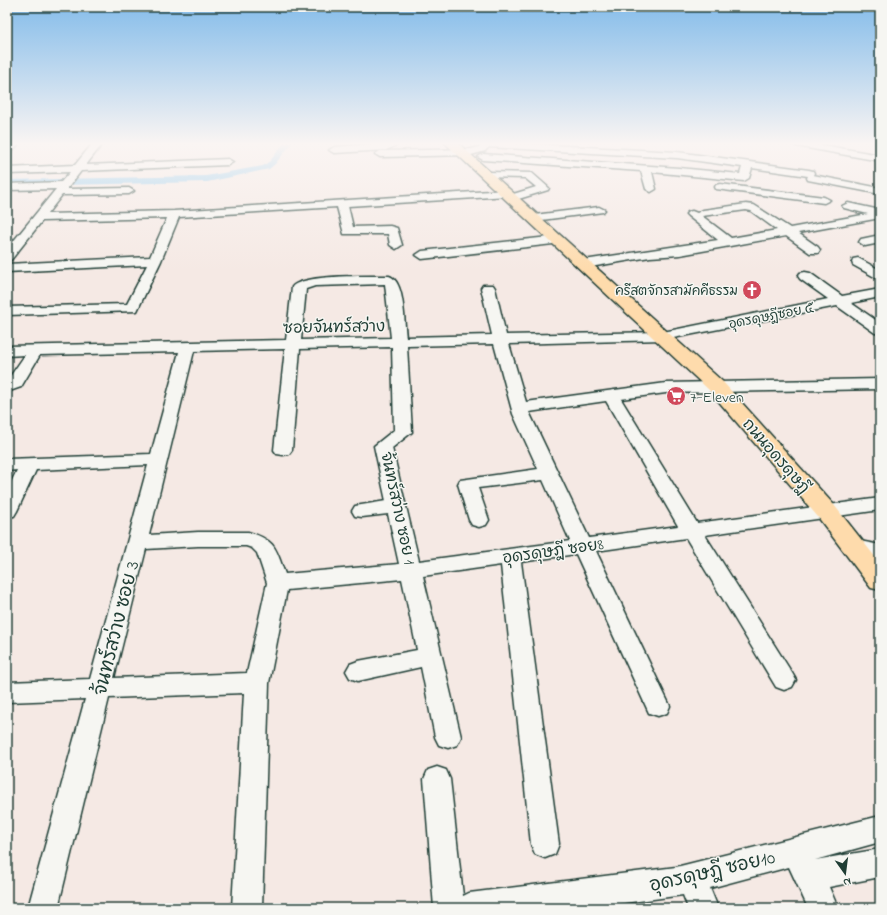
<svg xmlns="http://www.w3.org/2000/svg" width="887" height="915" viewBox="0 0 887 915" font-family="'Indie Flower','Playpen Sans Thai',sans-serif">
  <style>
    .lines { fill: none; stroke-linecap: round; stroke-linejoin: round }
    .canal { fill: #8ec9ed; fill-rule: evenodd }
    .minor-casing { stroke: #1f3d34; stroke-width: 3 }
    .major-casing { stroke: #1f3d34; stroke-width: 3 }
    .minor { fill: #f6f6f2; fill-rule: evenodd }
    .major { fill: #fedbac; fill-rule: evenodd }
    .labels { text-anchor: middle; stroke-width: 3; stroke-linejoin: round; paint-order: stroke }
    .far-poi-label { font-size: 13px; fill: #1f3d34; stroke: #f6f6f2; text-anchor: end }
    .far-street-label { font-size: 13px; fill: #1f3d34; stroke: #f6f6f2 }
    .street-label { font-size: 16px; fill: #1f3d34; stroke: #f6f6f2 }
    .poi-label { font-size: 16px; fill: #1f3d34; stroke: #f6f6f2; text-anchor: start }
    .near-street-label { font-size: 19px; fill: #1f3d34; stroke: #f6f6f2 }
  </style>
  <rect width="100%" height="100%" fill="#f5e9e4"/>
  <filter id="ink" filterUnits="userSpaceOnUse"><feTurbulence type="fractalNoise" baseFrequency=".025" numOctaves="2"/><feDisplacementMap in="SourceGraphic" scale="8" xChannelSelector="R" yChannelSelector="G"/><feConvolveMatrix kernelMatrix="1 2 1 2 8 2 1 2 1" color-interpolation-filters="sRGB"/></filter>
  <g filter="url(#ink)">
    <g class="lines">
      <polygon class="canal" points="284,143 292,143 275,164 269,169 207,182 7,186 7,180 206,176 263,166 270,161"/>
      <defs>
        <g id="minor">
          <polygon points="10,143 16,143 18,145 10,153 7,154 7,146"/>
          <polygon points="93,143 103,143 86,165 228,159 233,162 228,165 81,171 67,189 129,188 134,191 129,194 62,195 47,214 174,211 506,190 510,191 511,193 510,195 536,187 525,178 483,177 482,175 487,172 532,173 549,188 548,190 512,201 508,200 506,198 508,196 348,206 353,227 390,226 397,228 402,245 396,249 390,245 388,234 344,234 337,207 179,217 161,261 137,311 7,315 7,307 127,304 147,265 7,272 7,264 150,257 167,218 42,221 11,260 7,261 7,249 56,189 7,190 7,184 61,182 70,172 7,174 7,168 75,165"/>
          <polygon points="384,143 394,143 395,146 386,150 334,153 329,150 334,147"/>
          <polygon points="483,143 515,143 677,152 809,170 813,171 814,173 813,175 880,188 880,194 808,180 807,178 808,176 752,168 749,178 744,181 652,172 656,189 651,192 646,189 641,171 483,160 478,157 483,154 679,168 740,174 742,167 677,158 489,147 485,151 471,155 380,157 375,154 380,151 471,149 479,147"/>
          <polygon points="791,143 811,143 880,155 880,161 796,146"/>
          <polygon points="720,184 824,197 830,200 824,203 716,189 715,187 716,185"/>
          <path d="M848,203L880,210V218L798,233L818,247L820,250L818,253H810L786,236L680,255L650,257L584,268L578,264L584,260L718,240L688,216L686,214L688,212L692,211L697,213L703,210L746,204L754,205L790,228L868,214L844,208L842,206ZM746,210L751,211L777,230L731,238L702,216Z"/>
          <polygon points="599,207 605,210 603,212 534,221 528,218 534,215"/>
          <polygon points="880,235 880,243 865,246 859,242 861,239"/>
          <polygon points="558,236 562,237 564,240 562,243 422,259 416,255 422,251"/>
          <polygon points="858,258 880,270 880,280 853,265 852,262 853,259"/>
          <path d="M805,272L810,273L842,296L880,289V297L851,303L880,323V334L875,333L837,306L663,340L509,344L526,402L666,383L880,379V389L666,393L621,399L697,523L880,498V510L705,535L792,673L796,680L792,687L784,690L776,687L686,538L596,551L670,706L667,713L658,716L649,713L576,554L521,562L559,844L555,854L545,858L535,854L531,844L501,565L423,576L461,737L457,745L448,748L439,745L435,737L421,667L358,681L350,678L346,671L350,664L358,661L417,650L402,579L287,590L269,683L262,908H232L244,693L109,698L58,908H28L85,699L7,702V682L90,679L148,465L36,470L17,511L14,516L7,517V491L17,470L7,471V459L151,454L179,352L40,355L21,387L7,392V381L25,355L7,356V346L286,340L292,287C301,274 371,276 389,276C405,280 404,323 406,337L492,335L481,288L483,285H493L495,288L506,335L663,332L828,299L800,279L798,276L800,273ZM385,284L391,338L301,340L306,289L315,286ZM494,344L513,414L538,469L460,480L458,484L469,520L472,525L479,527L486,525L489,520L478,488L543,480L570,541L419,561L392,448L412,432L407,346ZM392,347L394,430L374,446L386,501L355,506L352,511L355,516L362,517L388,514L399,564L285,574C276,549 276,540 248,532H198L149,535L194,351L285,349L274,450L277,454L283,455L289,454L292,450L300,349ZM606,401L678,526L589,538L529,412ZM198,546H246L252,548L257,553L267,583L247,673L114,678L146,549Z"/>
          <polygon points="855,540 880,545 880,559 848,552 845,547 848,542"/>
          <polygon points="437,767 446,770 450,779 463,896 469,893 676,867 880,816 880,842 815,860 880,849 880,877 829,887 838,908 808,908 789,867 710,888 718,908 688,908 683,895 587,908 434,908 424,779 428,770"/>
        </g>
        <polygon id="major" points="445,143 458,143 723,382 834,505 880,563 880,590 871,588 818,517 709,390"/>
      </defs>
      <use href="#minor" class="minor-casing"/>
      <use href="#major" class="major-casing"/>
      <use href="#minor" class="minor"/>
      <use href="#major" class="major"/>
    </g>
  </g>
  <linearGradient id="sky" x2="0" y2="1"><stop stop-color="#84bcea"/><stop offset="0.53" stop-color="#faf5f3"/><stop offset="1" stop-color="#faf5f3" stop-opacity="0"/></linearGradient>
  <rect width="887" height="271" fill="url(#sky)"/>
  <defs>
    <symbol id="church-disc" viewBox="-11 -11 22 22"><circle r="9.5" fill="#d1495b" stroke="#f6f6f2"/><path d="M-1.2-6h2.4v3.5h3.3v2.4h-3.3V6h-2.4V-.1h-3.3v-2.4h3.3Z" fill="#fff"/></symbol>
    <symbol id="supermarket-disc" viewBox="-11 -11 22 22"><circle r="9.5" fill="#d1495b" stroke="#f6f6f2"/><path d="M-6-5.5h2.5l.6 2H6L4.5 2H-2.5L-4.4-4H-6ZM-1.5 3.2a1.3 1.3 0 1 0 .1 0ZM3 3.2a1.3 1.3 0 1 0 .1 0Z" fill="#fff"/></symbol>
  </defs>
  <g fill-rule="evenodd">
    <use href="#church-disc" x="741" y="279" width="22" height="22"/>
    <use href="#supermarket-disc" x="665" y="385" width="22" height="22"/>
  </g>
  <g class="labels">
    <g class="far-poi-label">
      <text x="738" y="295">ครีสตจักรสามัคคีธรรม</text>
    </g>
    <g class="far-street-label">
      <text transform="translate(771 315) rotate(-11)" y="5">อุดรดุษฎีซอย ๕</text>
    </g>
    <g class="street-label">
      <text transform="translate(334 326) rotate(-1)" y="6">ซอยจันทร์สว่าง</text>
      <text transform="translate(777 455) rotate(49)" y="6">ถนนอุดรดุษฎี</text>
      <text transform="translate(399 508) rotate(78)" y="6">จ้นทร์สว่าง ซอย 1</text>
      <text transform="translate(553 550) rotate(-8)" y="6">อุดรดุษฎี ซอย8</text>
    </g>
    <g class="poi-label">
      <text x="690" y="402">7-Eleven</text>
    </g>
    <g class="near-street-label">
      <text transform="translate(115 628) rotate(-76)" y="7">จ้นทร์สว่าง ซอย 3</text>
      <text transform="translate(712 870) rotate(-13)" y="7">อุดรดุษฎี ซอย10</text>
    </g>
  </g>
  <rect width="887" height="915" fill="none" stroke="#f6f6f2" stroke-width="24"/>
  <rect x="12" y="12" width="863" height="891" fill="none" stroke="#1f3d34" stroke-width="1.5" filter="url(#ink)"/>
  <g transform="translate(845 873) rotate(166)" stroke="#f6f6f2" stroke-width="3" paint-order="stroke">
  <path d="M0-3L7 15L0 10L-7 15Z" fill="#1f3d34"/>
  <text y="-6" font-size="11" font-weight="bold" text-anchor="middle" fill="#1f3d34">N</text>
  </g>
</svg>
